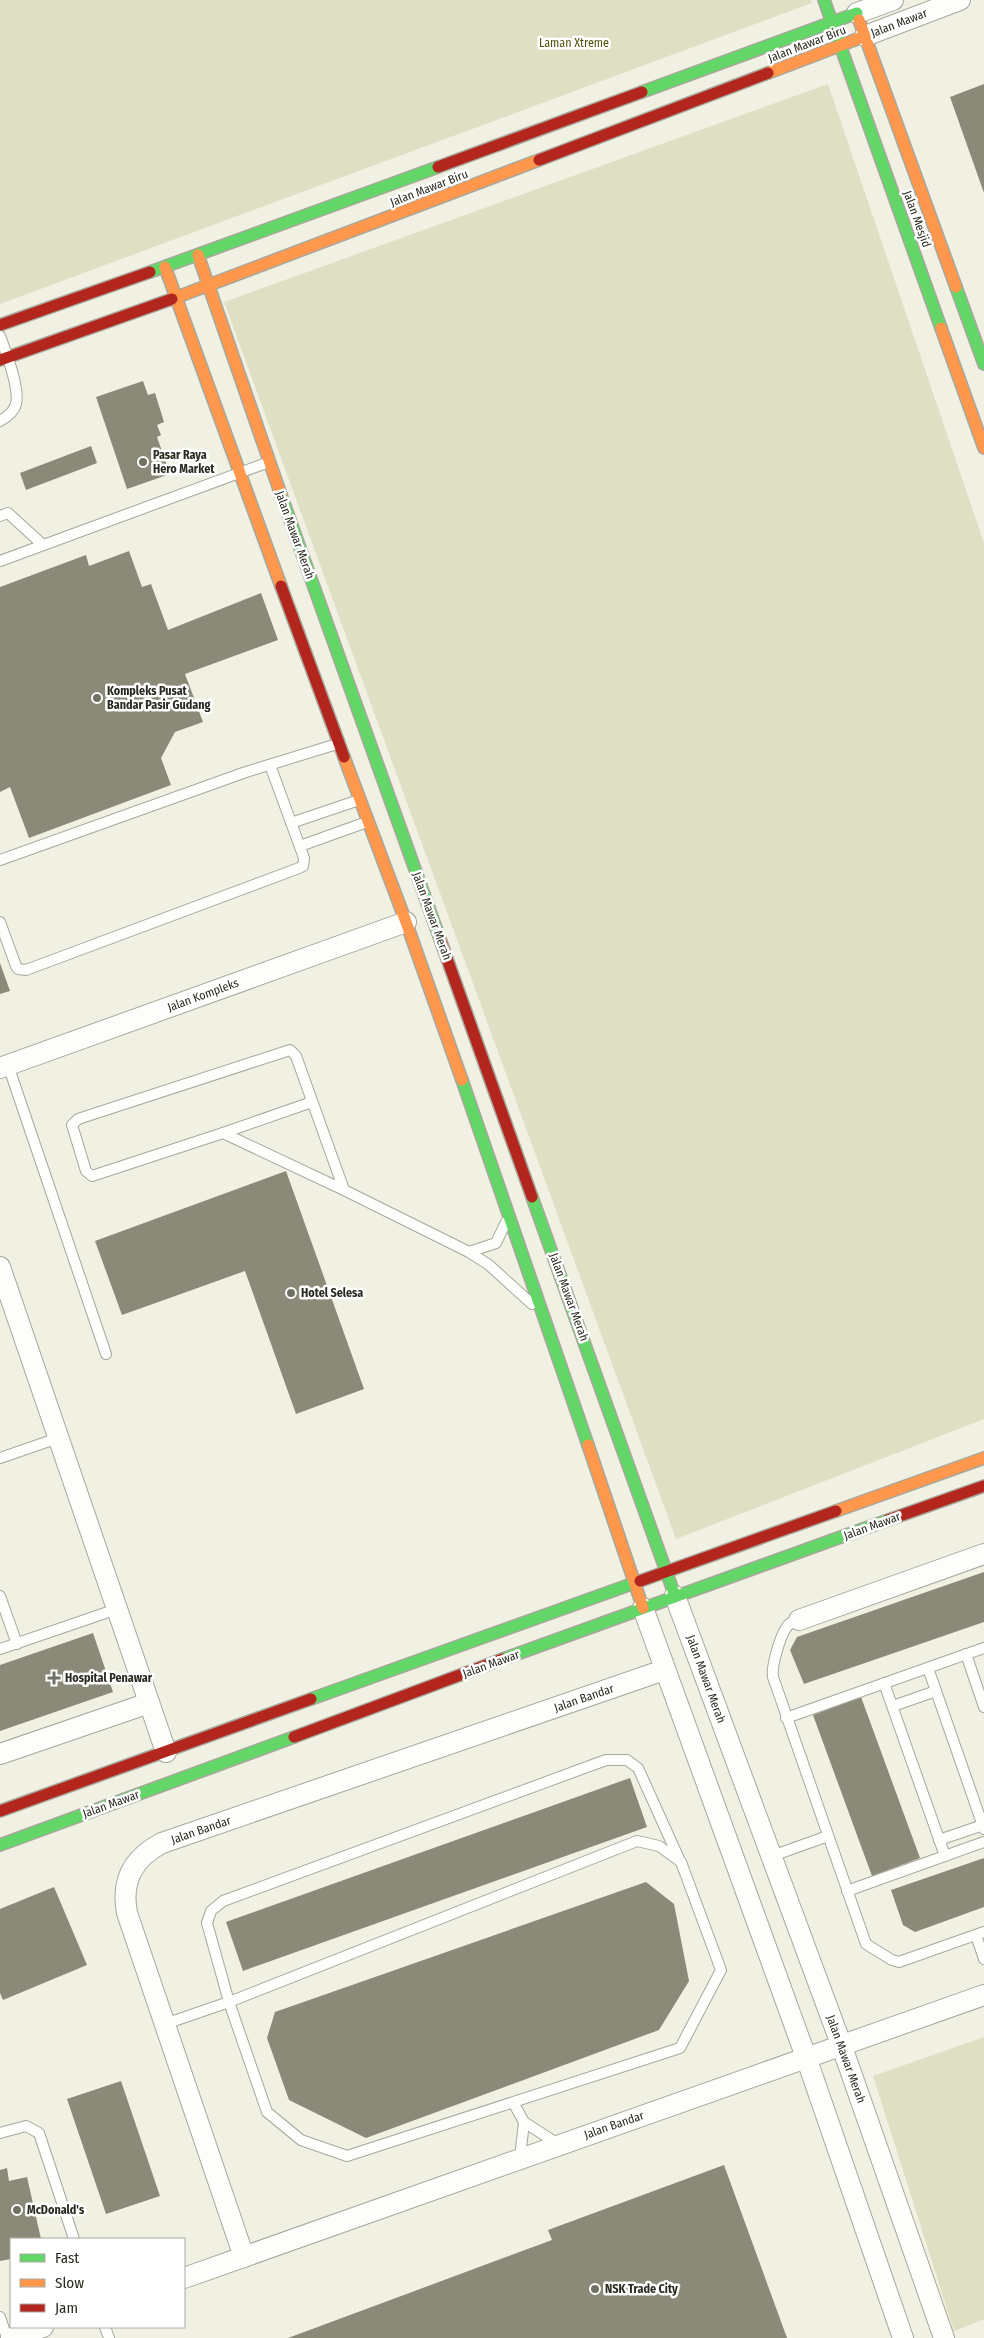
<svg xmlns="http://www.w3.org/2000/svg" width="984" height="2338" viewBox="0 0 984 2338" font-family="'Fira Sans Condensed',sans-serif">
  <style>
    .green { fill: #dfdfc3 }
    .building { fill: #8b8a78 }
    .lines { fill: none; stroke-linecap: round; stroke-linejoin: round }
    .lane-casing { stroke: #a7a79c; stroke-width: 12 }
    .street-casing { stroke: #a7a79c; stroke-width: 22 }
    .fast-casing { stroke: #a7a79c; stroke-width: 14 }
    .slow-casing { stroke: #a7a79c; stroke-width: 14 }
    .jam-casing { stroke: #a7a79c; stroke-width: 14 }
    .lane { stroke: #fdfdfb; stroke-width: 10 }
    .street { stroke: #fdfdfb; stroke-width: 20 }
    .fast { stroke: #63d668; stroke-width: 11 }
    .slow { stroke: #ff974d; stroke-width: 11 }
    .jam { stroke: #b3261e; stroke-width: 11 }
    .poi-dot { fill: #707064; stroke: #fff; stroke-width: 2 }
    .labels { text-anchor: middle; stroke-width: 5; stroke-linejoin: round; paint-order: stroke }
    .street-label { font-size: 12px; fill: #2a2a20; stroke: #fff }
    .park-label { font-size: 12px; fill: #53520d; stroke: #fff }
    .poi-label { font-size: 12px; font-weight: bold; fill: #2a2a20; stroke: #fff; text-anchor: start }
  </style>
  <rect width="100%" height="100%" fill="#f1f1e3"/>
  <g class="green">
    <polygon points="0,0 811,0 812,3 0,304"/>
    <polygon points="828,84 984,543 984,1419 676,1539 224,302"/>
    <polygon points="984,2037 984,2319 954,2331 873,2076"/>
  </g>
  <g class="building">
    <polygon points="984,84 984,193 950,97"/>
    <polygon points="143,381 148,395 155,393 164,422 157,425 161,435 157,437 170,474 127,489 96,397"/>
    <polygon points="91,446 97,463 26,490 20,473"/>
    <polygon points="129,551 142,587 151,584 168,630 261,593 278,640 185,674 203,722 175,732 161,758 171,785 29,838 10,787 0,792 0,587 86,555 89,566"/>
    <polygon points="0,963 10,991 0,994"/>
    <polygon points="286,1171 364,1389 296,1414 245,1271 122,1315 95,1241"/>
    <polygon points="984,1572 984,1622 804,1684 790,1650 797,1637"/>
    <polygon points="93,1633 113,1692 0,1731 0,1665"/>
    <polygon points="861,1697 920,1858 872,1876 813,1715"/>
    <polygon points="630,1778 647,1827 243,1971 226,1922"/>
    <polygon points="984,1858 984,1907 915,1932 903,1925 891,1890"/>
    <polygon points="646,1882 674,1904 689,1981 659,2030 366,2138 289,2100 267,2038 275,2012"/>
    <polygon points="54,1887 87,1965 3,2000 0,1993 0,1909"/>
    <polygon points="121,2081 160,2196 106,2214 67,2099"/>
    <polygon points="724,2165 787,2338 288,2338 552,2240 548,2230"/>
    <polygon points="7,2168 9,2181 27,2177 41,2239 11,2239 11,2259 0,2261 0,2170"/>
  </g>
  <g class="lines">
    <defs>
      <g id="lane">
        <path d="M0,336C6,352 20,388 16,404C14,412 7,417 0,421"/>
        <polyline points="0,516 8,513 43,545"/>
        <polyline points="0,561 269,462"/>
        <polyline points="291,823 359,800"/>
        <polyline points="300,846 367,822"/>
        <polyline points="0,860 246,772 337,744"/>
        <polyline points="0,922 16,966 18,969 26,970 299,868 303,866 304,858 270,765"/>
        <polyline points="8,1065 106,1354"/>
        <polyline points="223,1133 312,1102"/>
        <polyline points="344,1190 296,1056 290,1050 78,1119 72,1125 86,1171 92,1176 223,1133 344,1190 469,1252 489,1265 532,1304"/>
        <polyline points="469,1252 496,1243 506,1222"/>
        <polyline points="0,1458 58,1438"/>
        <polyline points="0,1596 17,1644"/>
        <path d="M799,1620C794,1621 789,1623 786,1628C780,1637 771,1667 773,1677L866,1944L892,1960L899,1962L984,1932"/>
        <polyline points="0,1649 117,1609"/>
        <polyline points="966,1654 984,1707"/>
        <polyline points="928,1668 984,1829"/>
        <polyline points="884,1683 945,1856"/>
        <polyline points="893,1706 936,1691"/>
        <polyline points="786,1718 984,1648"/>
        <polyline points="939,1840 983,1825"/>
        <polygon points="637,1841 659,1846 681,1862 721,1970 680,2048 347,2156 301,2140 267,2112 229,2002"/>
        <polyline points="772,1856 828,1836"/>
        <polyline points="847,1891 984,1842"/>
        <polyline points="976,1935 984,1959"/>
        <polyline points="165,2024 229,2002 207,1923 211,1911 223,1901 606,1760 627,1760 638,1768 680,1861"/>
        <polyline points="514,2104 524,2122 558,2144"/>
        <polyline points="0,2133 26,2126 39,2133 74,2239"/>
        <polyline points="520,2157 524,2122"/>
        <polyline points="0,2317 7,2338"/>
        <polyline points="105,2327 109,2338"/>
      </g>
      <g id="street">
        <polyline points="857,13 893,0"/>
        <polyline points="865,36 960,0"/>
        <polyline points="0,1068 406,922"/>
        <polyline points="0,1267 166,1752"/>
        <polyline points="675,1596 841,2044 944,2338"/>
        <polyline points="643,1608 806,2057 903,2338"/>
        <polyline points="799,1620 984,1554"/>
        <polyline points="0,1754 149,1703"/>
        <path d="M244,2257L127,1913C121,1881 133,1858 162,1843L664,1670"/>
        <polyline points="184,2278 984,1995"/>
        <polyline points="11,2338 43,2327"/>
      </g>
      <g id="fast">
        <polyline points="824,0 941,328"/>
        <polyline points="642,92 857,13"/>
        <polyline points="150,272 438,167"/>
        <polyline points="956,287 984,364"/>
        <polyline points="281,495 440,939"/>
        <polyline points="462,1080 588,1445"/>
        <polyline points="532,1197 675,1596"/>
        <polyline points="503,1659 888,1520"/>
        <polyline points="311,1699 640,1581"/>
        <polyline points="0,1845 294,1737"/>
      </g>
      <g id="slow">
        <polyline points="859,20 956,287"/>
        <polyline points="768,73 865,36"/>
        <polyline points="198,255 281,495"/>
        <polyline points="165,267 281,586"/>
        <polyline points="172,299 539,160"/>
        <polyline points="941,328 984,448"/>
        <polyline points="344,757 406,922 462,1080"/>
        <polyline points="588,1445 643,1608"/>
        <polyline points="836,1511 984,1458"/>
      </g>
      <g id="jam">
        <polyline points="539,160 768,73"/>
        <polyline points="438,167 642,92"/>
        <polyline points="0,325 150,272"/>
        <polyline points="0,360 172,299"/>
        <polyline points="281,586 344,757"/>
        <polyline points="440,939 532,1197"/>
        <polyline points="888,1520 984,1486"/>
        <polyline points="640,1581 836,1511"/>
        <polyline points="294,1737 503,1659"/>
        <polyline points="0,1811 311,1699"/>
      </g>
    </defs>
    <use href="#lane" class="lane-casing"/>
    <use href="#street" class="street-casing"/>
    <use href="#fast" class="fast-casing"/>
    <use href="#slow" class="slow-casing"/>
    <use href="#jam" class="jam-casing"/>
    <use href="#lane" class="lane"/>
    <use href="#street" class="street"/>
    <use href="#fast" class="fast"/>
    <use href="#slow" class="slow"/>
    <use href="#jam" class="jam"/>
  </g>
  <g class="poi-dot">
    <circle cx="143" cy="462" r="5"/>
    <circle cx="97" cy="698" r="5"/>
    <circle cx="291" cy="1293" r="5"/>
    <path d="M51.5 1670.5h5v5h5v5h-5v5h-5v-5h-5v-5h5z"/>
    <circle cx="17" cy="2210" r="5"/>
    <circle cx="595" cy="2289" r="5"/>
  </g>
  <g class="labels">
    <g class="street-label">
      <text transform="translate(899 23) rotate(-21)" y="4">Jalan Mawar</text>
      <text transform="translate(807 44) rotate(-21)" y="4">Jalan Mawar Biru</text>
      <text transform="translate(429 188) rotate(-21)" y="4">Jalan Mawar Biru</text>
      <text transform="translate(917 219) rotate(70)" y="4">Jalan Mesjid</text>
      <text transform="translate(295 535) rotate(70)" y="4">Jalan Mawar Merah</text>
      <text transform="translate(432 916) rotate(70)" y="4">Jalan Mawar Merah</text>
      <text transform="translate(203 995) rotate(-20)" y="4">Jalan Kompleks</text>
      <text transform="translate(569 1297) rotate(70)" y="4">Jalan Mawar Merah</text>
      <text transform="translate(872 1526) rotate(-20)" y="4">Jalan Mawar</text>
      <text transform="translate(491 1664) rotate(-20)" y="4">Jalan Mawar</text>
      <text transform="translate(706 1679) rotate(70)" y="4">Jalan Mawar Merah</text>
      <text transform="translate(584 1698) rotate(-19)" y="4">Jalan Bandar</text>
      <text transform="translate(111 1804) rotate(-20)" y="4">Jalan Mawar</text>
      <text transform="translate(201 1830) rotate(-19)" y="4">Jalan Bandar</text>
      <text transform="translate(846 2059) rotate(70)" y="4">Jalan Mawar Merah</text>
      <text transform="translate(614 2125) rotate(-19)" y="4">Jalan Bandar</text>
    </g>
    <g class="park-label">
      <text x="574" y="47">Laman Xtreme</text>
    </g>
    <g class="poi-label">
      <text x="153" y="459">Pasar Raya<tspan x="153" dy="14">Hero Market</tspan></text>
      <text x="107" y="695">Kompleks Pusat<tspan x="107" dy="14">Bandar Pasir Gudang</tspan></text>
      <text x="301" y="1297">Hotel Selesa</text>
      <text x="65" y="1682">Hospital Penawar</text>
      <text x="27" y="2214">McDonald's</text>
      <text x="605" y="2293">NSK Trade City</text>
    </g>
  </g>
  <rect x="10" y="2238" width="175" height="90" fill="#ffffff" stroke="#aaaaa6"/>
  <rect x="20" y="2254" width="25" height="8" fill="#63d668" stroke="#aaaaa6"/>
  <text x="55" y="2263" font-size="15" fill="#2a2a20">Fast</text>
  <rect x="20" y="2279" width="25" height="8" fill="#ff974d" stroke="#aaaaa6"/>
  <text x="55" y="2288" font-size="15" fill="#2a2a20">Slow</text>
  <rect x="20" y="2304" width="25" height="8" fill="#b3261e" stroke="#aaaaa6"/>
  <text x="55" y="2313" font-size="15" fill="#2a2a20">Jam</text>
</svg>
